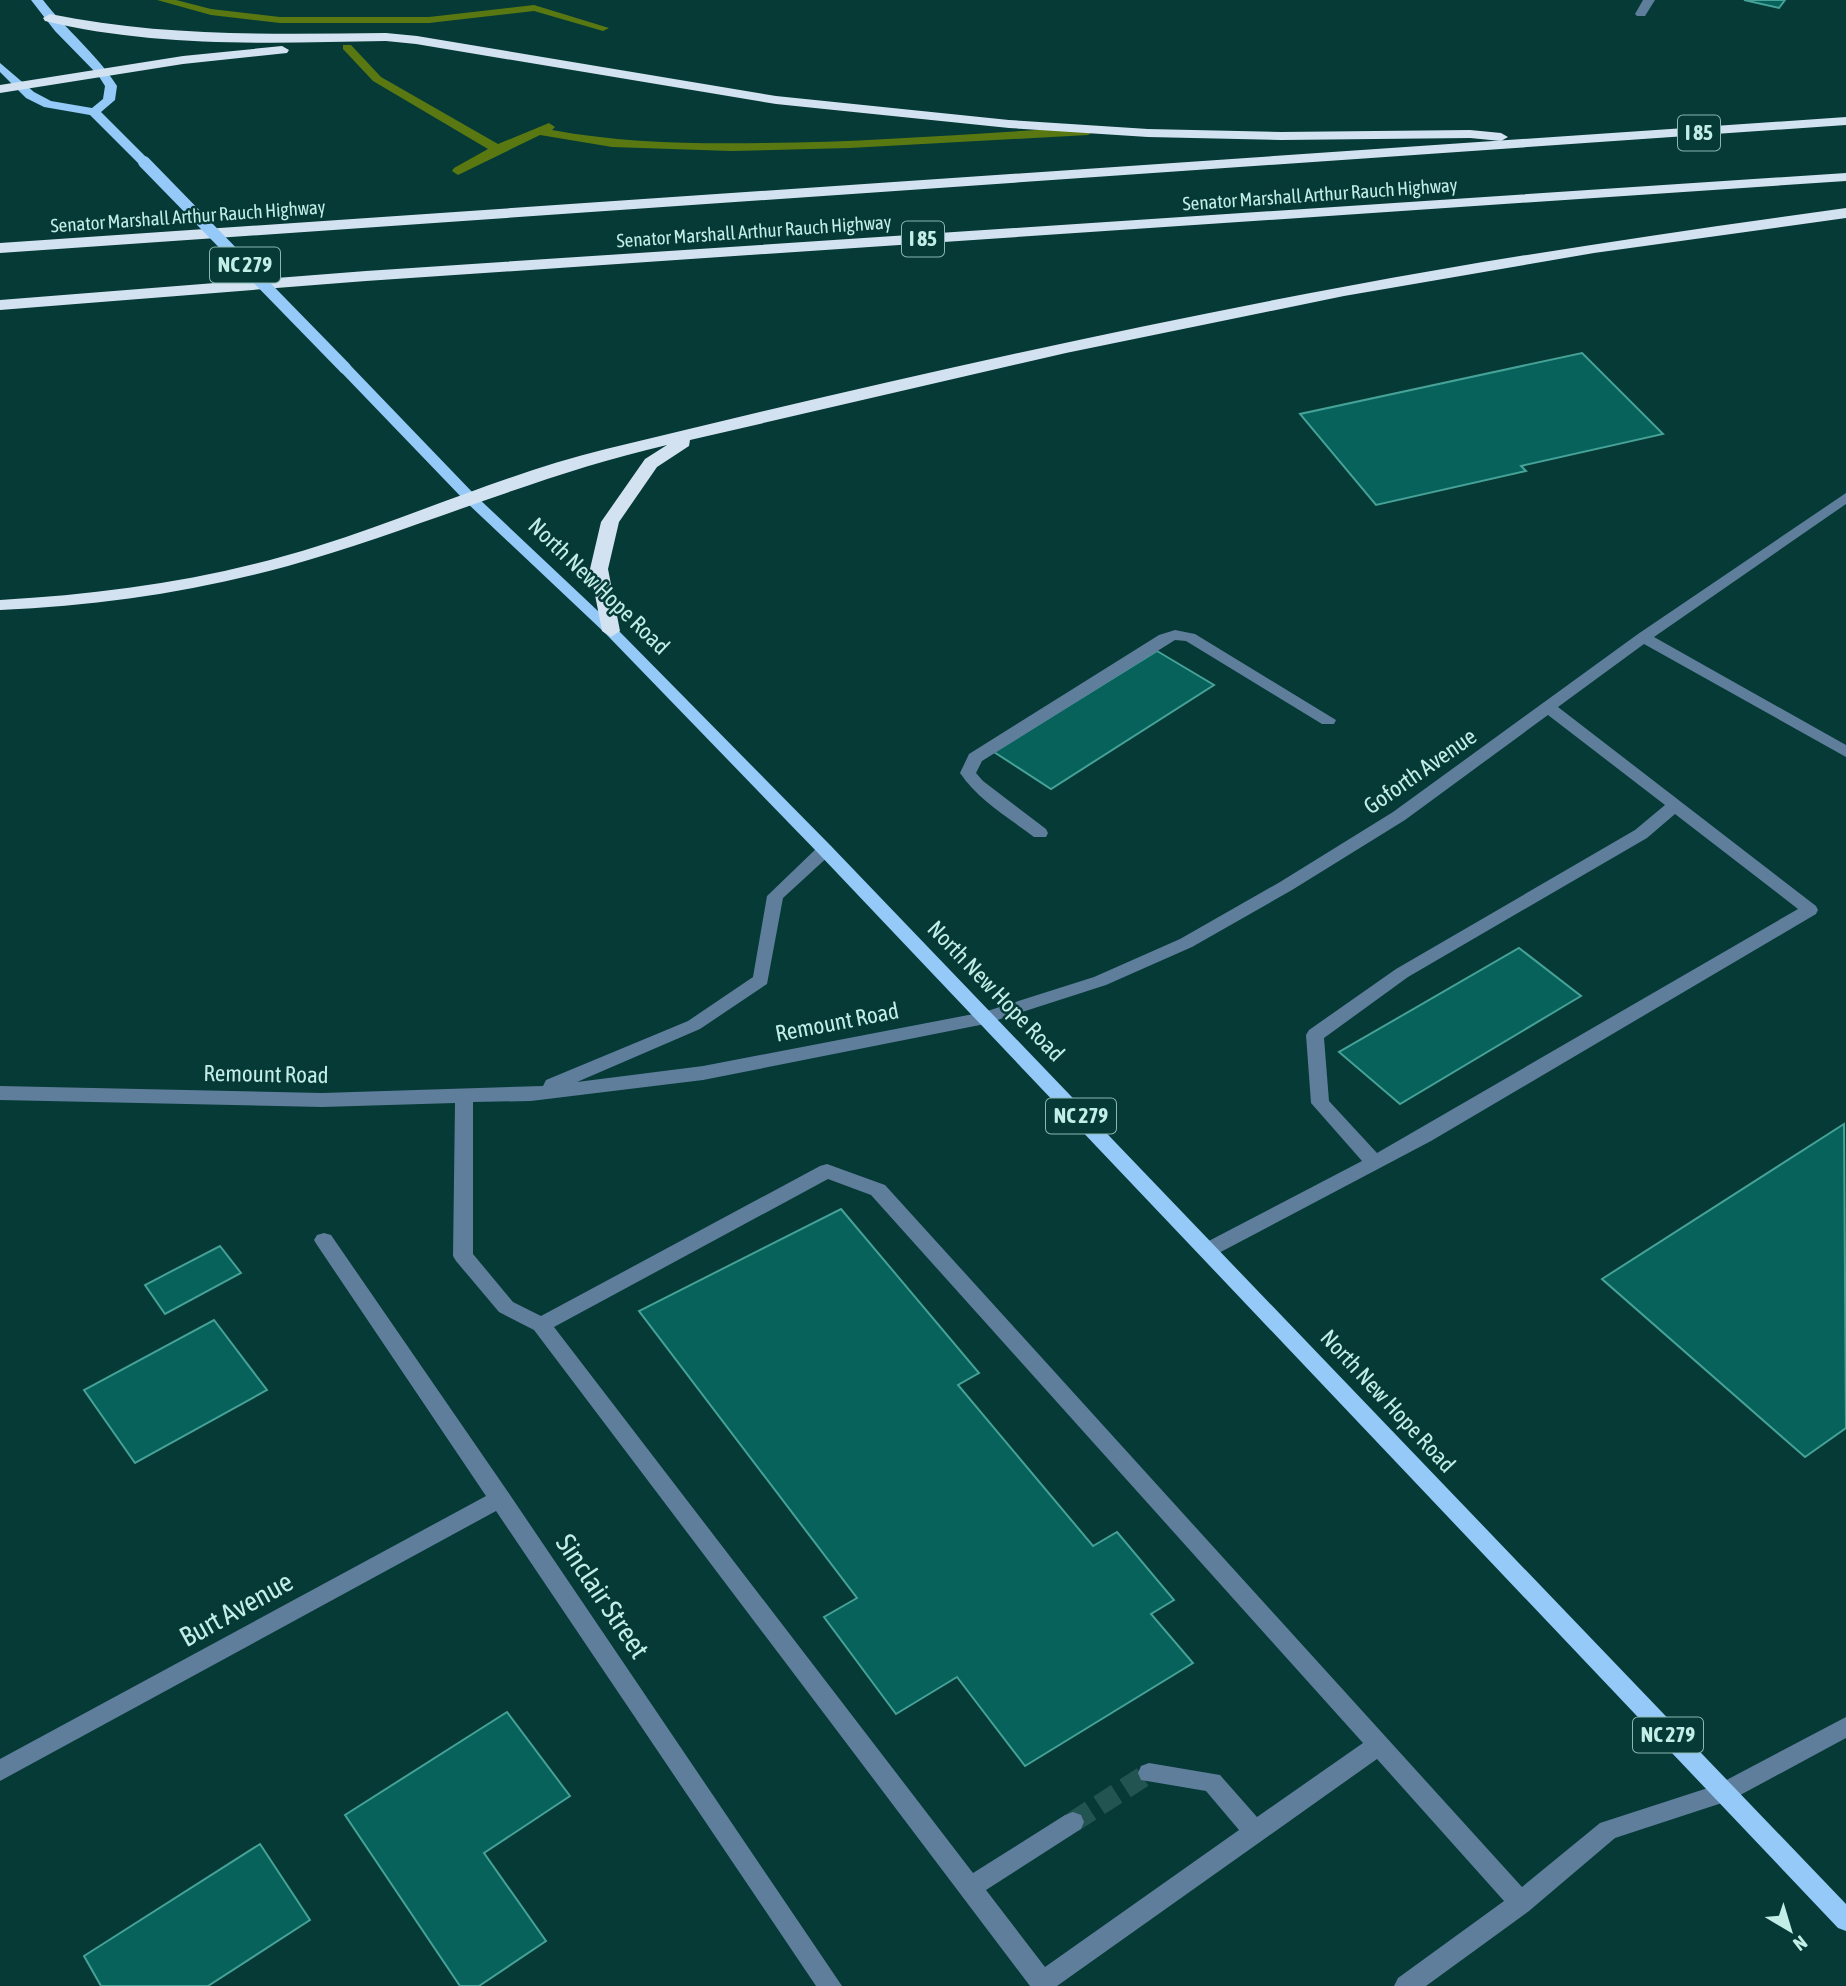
<svg xmlns="http://www.w3.org/2000/svg" width="1846" height="1986" viewBox="0 0 1846 1986" font-family="'Asap Condensed',sans-serif">
  <style>
    .lines { fill: none; stroke-linecap: round; stroke-linejoin: round }
    .stream { fill: #597812; fill-rule: evenodd }
    .building { fill: #06625b; stroke: #46a197; stroke-width: 2 }
    .minor-tunnel { stroke: #225551; stroke-width: 21; stroke-dasharray: 21 10; stroke-linecap: butt }
    .minor { fill: #5e7e9b; fill-rule: evenodd }
    .major { fill: #94c9f8; fill-rule: evenodd }
    .highway { fill: #d3e2f0; fill-rule: evenodd }
    .major-bridge { stroke: #94c9f8; stroke-width: 12 }
    .labels { text-anchor: middle; stroke-width: 5; stroke-linejoin: round; paint-order: stroke }
    .far-street-label { font-size: 19px; fill: #c3ede7; stroke: #053a36 }
    .shield { fill: #053a36; stroke: #8ab7b2; stroke-width: 2 }
    .shield-label { font-size: 21px; font-weight: bold; fill: #c3ede7 }
    .street-label { font-size: 23px; fill: #c3ede7; stroke: #053a36 }
    .near-street-label { font-size: 28px; fill: #c3ede7; stroke: #053a36 }
  </style>
  <rect width="100%" height="100%" fill="#053a36"/>
  <g class="lines">
    <g class="stream">
      <polygon points="157,0 176,0 211,9 280,17 429,17 534,5 609,28 603,31 534,11 429,23 280,23 211,15"/>
      <path d="M343,45H351L381,77L498,144L549,123L555,127L552,130C622,143 693,144 764,143C872,142 980,133 1088,127L1094,131L1088,135L850,148L731,151L612,147L540,135L458,175L452,171L454,168L488,149L373,81L343,49Z"/>
    </g>
  </g>
  <g class="building">
    <polygon points="1744,0 1785,0 1779,8"/>
    <polygon points="1582,353 1663,434 1521,466 1526,471 1376,505 1300,414"/>
    <polygon points="1157,651 1214,685 1051,789 994,752"/>
    <polygon points="1519,948 1581,996 1400,1104 1339,1052"/>
    <polygon points="1844,1124 1846,1428 1805,1457 1602,1279"/>
    <polygon points="841,1209 979,1373 958,1385 1093,1546 1117,1532 1174,1600 1151,1614 1193,1663 1025,1766 957,1677 896,1714 824,1617 857,1598 639,1311"/>
    <polygon points="220,1246 241,1273 165,1314 145,1285"/>
    <polygon points="214,1320 267,1390 135,1463 84,1390"/>
    <polygon points="507,1712 570,1796 484,1853 546,1941 479,1986 460,1986 345,1815"/>
    <polygon points="260,1844 310,1920 208,1986 101,1986 84,1956"/>
  </g>
  <g class="lines">
    <polyline class="minor-tunnel" points="1073,1822 1149,1773"/>
    <g class="minor">
      <polygon points="1643,0 1655,0 1645,16 1637,16 1635,14"/>
      <path d="M1846,493V504L1654,637L1846,745V757L1644,644L1558,707L1816,906L1818,910L1816,914L1431,1141L1215,1255L1208,1257L1201,1255L1198,1250L1201,1245L1362,1161L1311,1103L1306,1035L1309,1030L1396,969L1635,830L1665,805L1548,715L1405,820L1292,890L1192,947L1106,985L985,1024L703,1080L531,1101L473,1102V1254L513,1302L541,1316L820,1166L827,1164L885,1185L1522,1887L1600,1823L1717,1785L1846,1717V1738L1731,1800L1615,1838L1529,1911L1426,1986H1394L1398,1978L1504,1901L1377,1759L1057,1986H1030L534,1330L499,1312L456,1261L453,1256L455,1103L322,1107L0,1100V1086L322,1093L543,1086L546,1080L688,1021L753,977L767,896L819,846H831L833,850L831,854L783,898L767,984L700,1029L577,1082L703,1066L984,1012L1094,977L1180,939L1280,882L1393,812L1638,634ZM1675,814L1798,909L1377,1153L1329,1101L1324,1038L1408,977L1647,838ZM828,1179L871,1195L1363,1743L1257,1817L1220,1775L1149,1763L1141,1766L1138,1773L1141,1780L1206,1791L1239,1830L1045,1967L986,1890L1081,1829L1084,1822L1081,1815L1073,1812L1065,1815L973,1873L554,1327Z"/>
      <path d="M1175,630L1195,634L1336,720L1334,724H1322L1186,641L1175,640L982,761L976,773L983,781L1046,829L1048,833L1046,837H1034C1009,818 978,800 960,773L969,754L1159,635Z"/>
      <polygon points="324,1233 331,1235 508,1492 842,1986 816,1986 496,1511 0,1781 0,1759 486,1496 317,1245 314,1240 317,1235"/>
    </g>
    <g class="major">
      <path d="M31,0H43C66,30 97,54 117,86L115,100L101,112L148,159V165H140L90,115L44,107L26,98L0,72V63L34,92L51,101L92,108L103,99L105,86L98,75L55,31Z"/>
      <polygon points="345,364 350,365 476,496 616,628 831,846 1846,1904 1846,1931 1838,1928 819,854 606,634 466,502 340,371 340,365"/>
    </g>
    <g class="highway">
      <path d="M50,14C161,37 273,34 386,33L417,36L776,96L1009,120L1148,129L1281,132L1470,130L1501,133L1508,137L1501,141L1470,138L1281,140L1148,137L1009,128L776,104L416,44L386,41C272,43 157,48 45,21L43,18Z"/>
      <polygon points="282,46 289,50 287,53 183,64 0,93 0,85 183,56"/>
      <polygon points="1846,117 1846,125 0,253 0,243"/>
      <polygon points="1846,173 1846,181 366,281 0,310 0,300 366,271"/>
      <path d="M1846,208V218L1594,253L1344,296L1066,353L690,440L689,446L657,467L619,522L608,569L620,631L611,637L602,631L590,569L601,522L645,459L667,445C537,475 416,530 288,566C194,592 98,606 0,610V600C108,594 214,579 318,546C414,516 507,473 606,449C851,389 1100,332 1348,286C1513,255 1680,231 1846,208Z"/>
    </g>
    <polyline class="major-bridge" points="144,162 345,368"/>
  </g>
  <g class="labels">
    <g class="far-street-label">
      <text transform="translate(1320 194) rotate(-4)" y="7">Senator Marshall Arthur Rauch Highway</text>
      <text transform="translate(188 216) rotate(-4)" y="7">Senator Marshall Arthur Rauch Highway</text>
      <text transform="translate(754 231) rotate(-4)" y="7">Senator Marshall Arthur Rauch Highway</text>
    </g>
    <g class="shield">
      <rect x="1678" y="115.5" width="42" height="35" rx="5"/>
      <rect x="902" y="221.5" width="42" height="35" rx="5"/>
      <rect x="210" y="247.5" width="70" height="35" rx="5"/>
      <rect x="1046" y="1098.5" width="70" height="35" rx="5"/>
      <rect x="1633" y="1717.5" width="70" height="35" rx="5"/>
    </g>
    <g class="shield-label">
      <text x="1699" y="140">I 85</text>
      <text x="923" y="246">I 85</text>
      <text x="245" y="272">NC 279</text>
      <text x="1081" y="1123">NC 279</text>
      <text x="1668" y="1742">NC 279</text>
    </g>
    <g class="street-label">
      <text transform="translate(599 586) rotate(44)" y="8">North New Hope Road</text>
      <text transform="translate(1420 771) rotate(-35)" y="8">Goforth Avenue</text>
      <text transform="translate(996 991) rotate(46)" y="8">North New Hope Road</text>
      <text transform="translate(837 1022) rotate(-11)" y="8">Remount Road</text>
      <text transform="translate(266 1074) rotate(1)" y="8">Remount Road</text>
      <text transform="translate(1388 1401) rotate(47)" y="8">North New Hope Road</text>
    </g>
    <g class="near-street-label">
      <text transform="translate(603 1596) rotate(56)" y="10">Sinclair Street</text>
      <text transform="translate(236 1609) rotate(-29)" y="10">Burt Avenue</text>
    </g>
  </g>
  <g transform="translate(1790 1930) rotate(142)" stroke="#053a36" stroke-width="5" paint-order="stroke">
  <path d="M0-5L12 26L0 18L-12 26Z" fill="#c3ede7"/>
  <text y="-10" font-size="19" font-weight="bold" text-anchor="middle" fill="#c3ede7">N</text>
  </g>
</svg>
